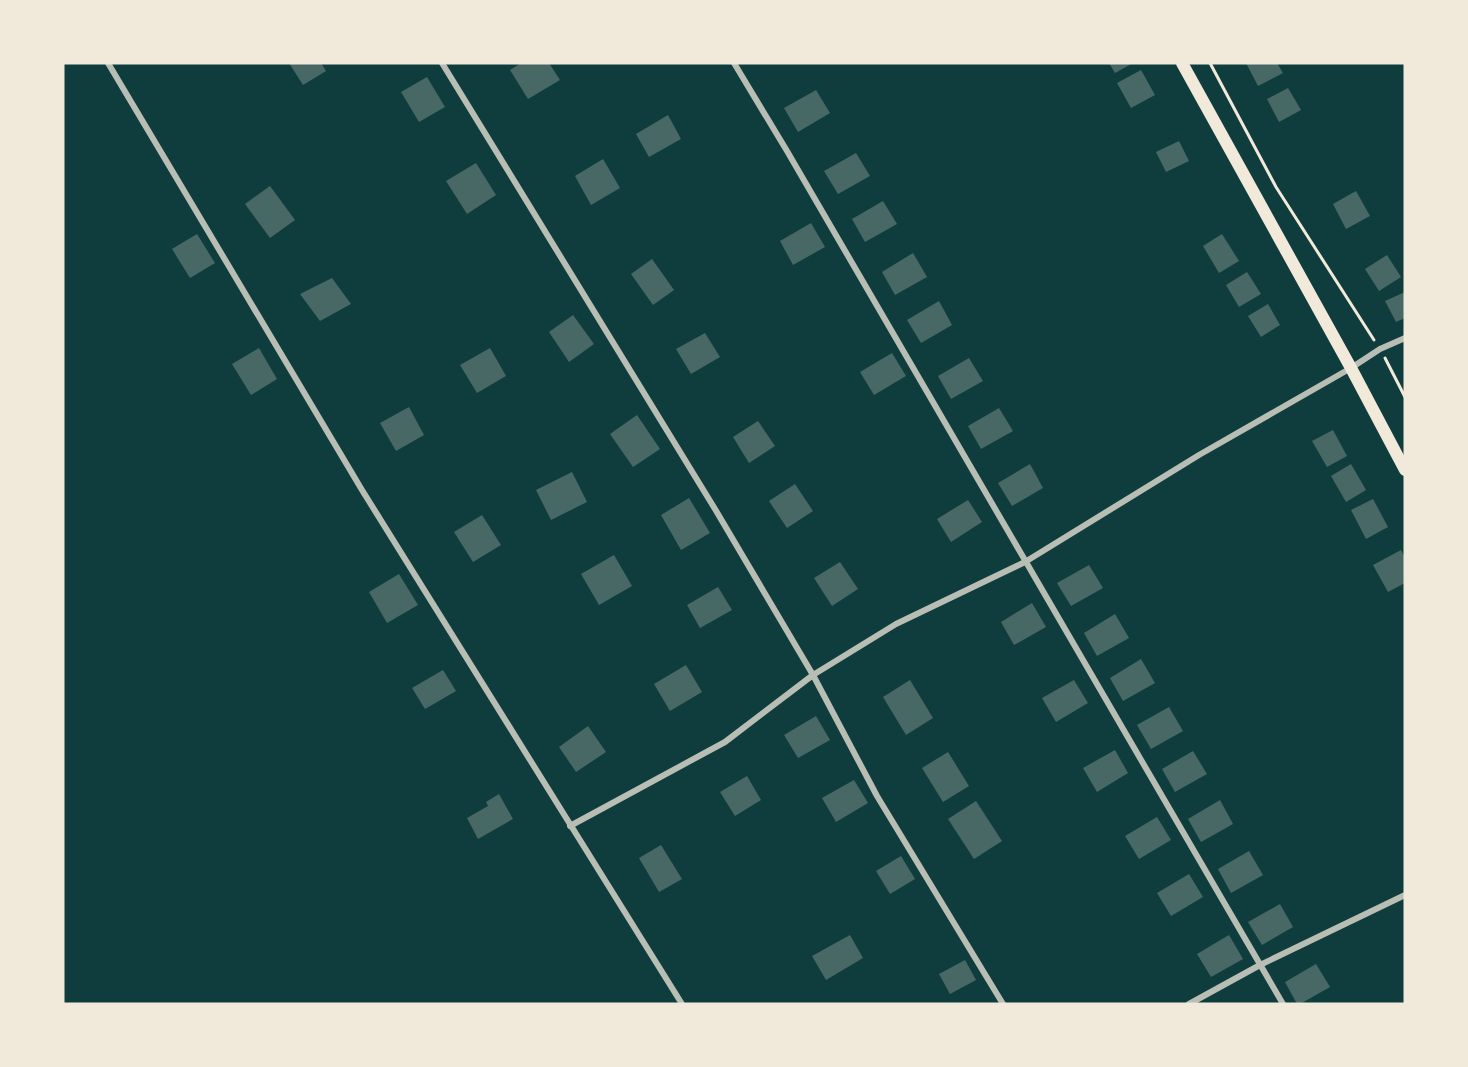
<svg xmlns="http://www.w3.org/2000/svg" width="1468" height="1067" viewBox="0 0 1468 1067" font-family="'PT Sans Narrow',sans-serif">
  <style>
    .building { fill: #486865 }
    .lines { fill: none; stroke-linecap: round; stroke-linejoin: round }
    .path { stroke: #f1e9da; stroke-width: 3 }
    .minor { stroke: #b8beb3; stroke-width: 6 }
    .secondary { stroke: #f1e9da; stroke-width: 12 }
  </style>
  <rect width="100%" height="100%" fill="#0f3d3e"/>
  <g class="building">
    <polygon points="289,63 321,63 326,71 303,85"/>
    <polygon points="521,63 549,63 560,80 528,99 510,70"/>
    <polygon points="1109,63 1133,63 1115,73"/>
    <polygon points="1246,63 1277,63 1283,73 1258,86"/>
    <polygon points="1141,70 1155,95 1131,108 1117,83"/>
    <polygon points="427,77 445,107 419,122 401,92"/>
    <polygon points="1288,88 1301,110 1279,122 1267,99"/>
    <polygon points="816,90 830,113 798,132 784,108"/>
    <polygon points="668,115 681,139 649,157 636,134"/>
    <polygon points="1179,141 1189,161 1166,172 1156,152"/>
    <polygon points="856,153 870,176 838,194 824,171"/>
    <polygon points="603,159 620,188 591,205 575,176"/>
    <polygon points="476,163 496,195 467,214 446,181"/>
    <polygon points="270,186 295,220 270,238 245,204"/>
    <polygon points="1356,191 1370,216 1346,229 1333,204"/>
    <polygon points="883,201 897,224 865,242 852,219"/>
    <polygon points="811,223 825,247 793,265 780,241"/>
    <polygon points="197,234 215,263 190,278 172,249"/>
    <polygon points="1222,234 1239,261 1219,273 1203,246"/>
    <polygon points="913,253 927,277 895,295 882,272"/>
    <polygon points="1387,255 1401,277 1379,291 1365,269"/>
    <polygon points="652,259 674,290 653,305 631,274"/>
    <polygon points="1247,272 1261,294 1239,307 1226,285"/>
    <polygon points="332,278 351,304 320,321 300,294"/>
    <polygon points="1405,292 1405,318 1396,322 1385,301"/>
    <polygon points="939,301 952,325 921,343 907,320"/>
    <polygon points="1268,304 1280,325 1261,337 1248,316"/>
    <polygon points="573,315 594,344 569,362 549,332"/>
    <polygon points="705,333 720,357 691,374 676,349"/>
    <polygon points="259,348 277,379 251,395 232,364"/>
    <polygon points="490,348 506,376 477,393 460,365"/>
    <polygon points="892,353 906,376 874,395 860,372"/>
    <polygon points="969,358 983,381 951,399 938,376"/>
    <polygon points="409,407 424,435 396,451 380,423"/>
    <polygon points="999,408 1013,431 981,449 968,426"/>
    <polygon points="637,415 660,449 633,467 610,434"/>
    <polygon points="758,421 775,446 749,463 733,437"/>
    <polygon points="1333,430 1347,456 1327,467 1312,441"/>
    <polygon points="1030,464 1043,488 1012,506 998,483"/>
    <polygon points="1351,464 1366,490 1346,502 1331,476"/>
    <polygon points="572,472 587,502 551,520 536,490"/>
    <polygon points="795,484 813,511 787,528 769,501"/>
    <polygon points="689,498 710,533 681,550 661,515"/>
    <polygon points="1373,499 1388,527 1366,539 1351,510"/>
    <polygon points="968,500 982,522 951,542 937,519"/>
    <polygon points="482,515 501,545 473,562 454,532"/>
    <polygon points="1401,550 1405,558 1405,583 1388,592 1373,565"/>
    <polygon points="614,555 632,586 599,605 581,574"/>
    <polygon points="840,562 858,589 832,606 814,578"/>
    <polygon points="1089,565 1103,588 1071,606 1057,583"/>
    <polygon points="399,574 418,605 387,623 369,592"/>
    <polygon points="718,587 732,610 700,628 687,605"/>
    <polygon points="1032,603 1046,627 1014,645 1001,622"/>
    <polygon points="1115,614 1129,638 1097,656 1084,633"/>
    <polygon points="1141,659 1155,683 1123,701 1110,678"/>
    <polygon points="686,665 702,692 670,711 654,684"/>
    <polygon points="443,670 456,691 425,709 412,688"/>
    <polygon points="910,680 933,718 906,735 883,697"/>
    <polygon points="1074,680 1088,703 1056,722 1042,698"/>
    <polygon points="1169,707 1183,731 1151,749 1137,725"/>
    <polygon points="816,716 830,740 798,758 784,735"/>
    <polygon points="588,726 606,752 576,772 559,747"/>
    <polygon points="1115,750 1128,773 1097,792 1083,768"/>
    <polygon points="1193,751 1207,774 1175,792 1162,769"/>
    <polygon points="948,752 969,786 943,802 922,768"/>
    <polygon points="747,776 761,800 735,816 720,792"/>
    <polygon points="854,780 868,803 836,822 822,798"/>
    <polygon points="499,794 513,819 478,839 467,818 488,806 486,802"/>
    <polygon points="1220,800 1233,824 1201,842 1188,819"/>
    <polygon points="976,801 1002,841 974,859 948,819"/>
    <polygon points="1157,817 1171,840 1139,859 1125,836"/>
    <polygon points="661,845 682,879 659,892 639,858"/>
    <polygon points="1249,851 1263,875 1231,893 1218,869"/>
    <polygon points="901,856 915,879 890,894 876,871"/>
    <polygon points="1189,874 1203,897 1171,916 1157,893"/>
    <polygon points="1280,904 1293,927 1262,945 1248,922"/>
    <polygon points="850,935 863,958 826,980 812,956"/>
    <polygon points="1229,935 1243,959 1211,977 1197,954"/>
    <polygon points="965,960 976,980 950,994 939,974"/>
    <polygon points="1316,964 1330,987 1300,1004 1297,1004 1285,982"/>
  </g>
  <g class="lines">
    <g class="path">
      <polyline points="1210,63 1276,187 1374,340"/>
      <polyline points="1385,358 1405,397"/>
    </g>
    <g class="minor">
      <polyline points="108,63 362,490 682,1004"/>
      <polyline points="442,63 715,509 813,675 877,796 1003,1004"/>
      <polyline points="734,63 787,151 1283,1004"/>
      <polyline points="570,826 725,742 813,675 896,624 1025,562 1199,455 1351,368 1380,349 1405,338"/>
      <polyline points="1189,1004 1260,965 1405,895"/>
    </g>
    <polyline class="secondary" points="1182,63 1351,368 1405,470"/>
  </g>
  <rect width="1468" height="1067" fill="none" stroke="#f1e9da" stroke-width="129"/>
</svg>
